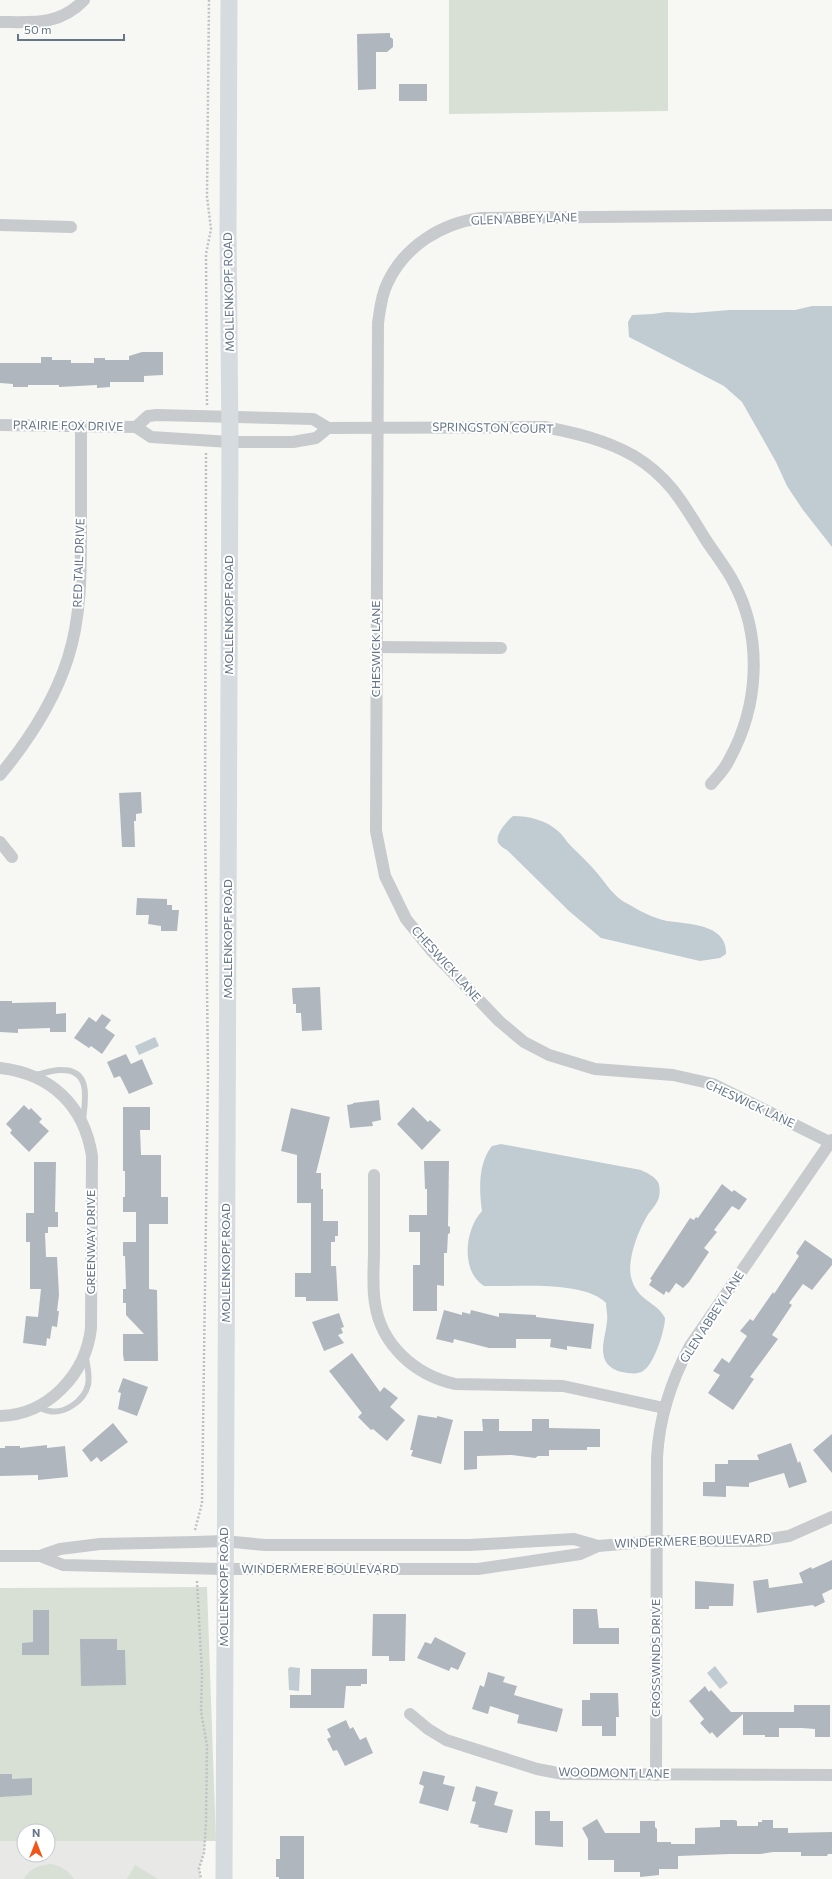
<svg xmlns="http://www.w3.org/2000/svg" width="832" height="1879" viewBox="0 0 832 1879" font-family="Commissioner,sans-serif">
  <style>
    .built { fill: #e8e9e7 }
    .green { fill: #d8e0d5 }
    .water { fill: #c1ccd2 }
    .building { fill: #afb6bd }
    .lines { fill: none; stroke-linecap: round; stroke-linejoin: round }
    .path { stroke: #bec1c3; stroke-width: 2.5; stroke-dasharray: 2 2; stroke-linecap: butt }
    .lane { stroke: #c7cbce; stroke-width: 6 }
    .street { stroke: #c7cbce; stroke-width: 12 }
    .secondary { stroke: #d6dbe0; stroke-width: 17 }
    .labels { text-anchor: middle; stroke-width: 4; stroke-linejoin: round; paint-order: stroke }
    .street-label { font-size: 12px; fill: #647688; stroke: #fff }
  </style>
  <rect width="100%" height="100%" fill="#f7f8f4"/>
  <polygon class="built" points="0,1841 24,1841 24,1855 48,1855 48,1841 205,1841 204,1853 199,1868 201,1879 0,1879"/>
  <g class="green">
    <polygon points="449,0 668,0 668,111 449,114"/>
    <polygon points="207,1587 216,1841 48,1841 48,1831 24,1831 24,1841 0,1841 0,1588"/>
    <path d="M51,1864C61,1866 68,1870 74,1879H24C29,1868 40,1865 51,1864Z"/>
    <polygon points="135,1865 158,1879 127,1879"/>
  </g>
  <g class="water">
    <polygon points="812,306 832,306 832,547 803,510 787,486 776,462 742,402 724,386 629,337 628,322 632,315 653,314 666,312 693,313 729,310 795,310"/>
    <path d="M513,816C529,816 546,820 558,831C563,835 566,841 570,845C580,855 589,863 598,874C607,885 614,897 628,904C640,911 653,918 667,921C688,924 728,924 726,954L720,958L700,961L601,938L569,911L507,850C505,849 501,847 499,844C493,836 507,821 513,816Z"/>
    <polygon points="155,1037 159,1046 139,1055 135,1046"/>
    <path d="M501,1144L641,1170C647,1173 654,1176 658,1182C660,1186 660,1193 659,1197C657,1204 653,1208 649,1213C639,1228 627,1259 631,1277C637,1302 657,1301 665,1318C665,1330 654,1365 643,1371C637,1375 629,1373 622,1372C616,1371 608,1367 605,1360C600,1348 606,1334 607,1321C608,1315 606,1309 606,1303C584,1280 515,1287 484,1286C460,1271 465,1229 482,1211C479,1190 478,1163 492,1146Z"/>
    <polygon points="715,1666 728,1683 720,1689 707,1673"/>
    <polygon points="290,1667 300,1668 299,1691 289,1690 288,1669"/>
  </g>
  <g class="building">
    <polygon points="390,33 390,37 393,39 393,47 387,52 376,52 376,89 358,90 357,34"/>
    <rect x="399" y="84" width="28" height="17"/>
    <polygon points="142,352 163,352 163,375 144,376 144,382 110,382 110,387 97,388 97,385 59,387 59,385 28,385 28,387 13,387 13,384 0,383 0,363 41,363 41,357 52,357 52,360 71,360 71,363 94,363 94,358 105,358 105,360 129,360 129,356"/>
    <polygon points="141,792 142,813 136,814 136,821 134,821 135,847 122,847 119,793"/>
    <polygon points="137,898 167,899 167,905 172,905 172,910 179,910 177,931 161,931 161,926 148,924 149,915 136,915"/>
    <polygon points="320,987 322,1030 302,1031 301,1013 296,1013 296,1004 293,1004 292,988"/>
    <polygon points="0,1001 12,1001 12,1003 56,1002 56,1014 66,1013 66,1032 50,1032 50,1028 18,1029 18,1033 0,1032"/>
    <polygon points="102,1014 111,1020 105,1028 115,1035 102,1054 91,1046 89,1048 74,1038 89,1017 96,1022"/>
    <polygon points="126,1054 131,1064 142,1059 153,1084 129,1094 120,1076 114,1078 107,1062"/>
    <polygon points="379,1100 381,1120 372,1122 373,1126 350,1128 347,1105 353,1104 353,1103"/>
    <polygon points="24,1105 29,1110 31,1108 42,1119 39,1122 49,1131 29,1152 10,1133 12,1130 6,1124"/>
    <polygon points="123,1107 150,1107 150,1130 140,1130 141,1155 161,1155 161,1197 168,1197 168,1224 149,1224 149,1289 157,1290 158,1361 124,1361 123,1354 123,1334 144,1334 126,1315 126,1303 123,1303 123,1289 126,1289 125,1256 123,1256 123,1242 136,1242 136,1212 123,1212 123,1197 125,1197 125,1171 123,1171"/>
    <polygon points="413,1107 428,1122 430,1120 441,1130 422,1150 397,1124"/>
    <polygon points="291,1108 330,1117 316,1173 321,1173 321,1189 323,1189 323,1221 338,1221 338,1236 335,1236 335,1242 331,1242 331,1266 336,1266 338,1301 306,1301 306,1297 295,1297 295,1273 311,1273 311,1203 297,1203 297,1155 281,1151"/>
    <polygon points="424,1161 449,1161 448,1226 450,1227 450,1233 448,1234 447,1253 444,1253 444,1286 437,1285 437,1311 413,1311 413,1265 420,1265 420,1232 409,1232 409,1215 427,1215 427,1189 425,1189"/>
    <polygon points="34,1162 56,1162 55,1212 58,1212 58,1227 48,1227 48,1233 45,1233 46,1257 57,1257 59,1295 57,1311 59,1311 57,1327 52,1326 50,1339 47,1338 46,1346 23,1343 26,1316 38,1317 41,1289 30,1289 30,1242 26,1242 26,1213 34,1213"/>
    <polygon points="722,1184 732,1192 734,1190 747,1199 739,1210 732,1206 714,1230 717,1232 704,1248 709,1252 689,1282 683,1288 676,1283 669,1293 666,1291 664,1295 649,1285 652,1280 650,1279 690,1218 694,1220 696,1217 698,1218"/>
    <polygon points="805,1240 832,1259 832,1265 812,1290 803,1284 789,1303 792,1305 772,1335 778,1339 750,1377 754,1379 733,1410 708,1393 720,1375 713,1371 722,1358 729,1363 747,1336 740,1331 750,1319 753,1321 773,1292 774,1294 799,1256 796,1253"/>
    <polygon points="444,1310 462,1315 462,1312 470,1314 471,1310 499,1317 499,1313 536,1315 536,1317 594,1324 591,1349 567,1346 567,1350 550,1347 551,1339 516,1339 516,1348 489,1348 454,1339 453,1343 436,1339"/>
    <polygon points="339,1313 344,1327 341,1328 343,1333 338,1335 344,1343 324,1351 312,1322"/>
    <polygon points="352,1353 380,1392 384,1387 398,1398 390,1407 405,1420 387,1441 373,1429 371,1430 358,1417 362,1413 329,1371"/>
    <polygon points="123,1378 148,1387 137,1416 118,1409 121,1393 118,1392"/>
    <polygon points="418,1415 437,1418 437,1416 453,1420 441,1464 411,1456 413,1450 410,1450"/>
    <polygon points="482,1419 499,1419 499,1431 532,1431 532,1419 549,1419 549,1428 600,1429 600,1447 587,1447 587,1450 549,1450 549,1456 538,1456 535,1458 512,1455 477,1456 477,1469 464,1470 464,1431 483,1431"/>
    <polygon points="113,1423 128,1442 101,1462 97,1457 91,1462 82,1450"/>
    <polygon points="832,1434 832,1473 813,1450"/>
    <polygon points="791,1443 798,1463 800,1461 807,1482 789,1488 784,1473 749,1483 749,1487 726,1486 726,1497 703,1496 703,1482 715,1482 715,1464 728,1464 728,1460 759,1460 757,1455"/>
    <polygon points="47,1445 47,1448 65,1446 68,1477 38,1480 38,1475 0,1476 0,1448 5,1448 5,1446 20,1446 20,1448"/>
    <polygon points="832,1560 832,1589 822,1594 825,1602 815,1607 813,1605 757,1613 753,1581 768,1579 769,1588 803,1583 799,1573 811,1567 812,1569"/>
    <polygon points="695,1581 734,1584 733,1606 709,1606 709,1609 695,1609"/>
    <polygon points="573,1609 597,1609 599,1628 619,1628 619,1644 573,1644"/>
    <polygon points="33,1610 49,1610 49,1655 22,1655 22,1643 33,1642"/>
    <polygon points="373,1614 406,1614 405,1661 389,1661 389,1656 372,1656"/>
    <polygon points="435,1637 466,1653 458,1670 451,1667 449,1671 417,1658 425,1642 431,1644"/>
    <polygon points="80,1639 117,1639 117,1650 125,1650 126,1685 81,1686"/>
    <polygon points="311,1669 367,1669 367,1684 361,1684 361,1686 346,1686 344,1708 290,1708 290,1695 311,1695"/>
    <polygon points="488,1672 505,1677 503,1682 517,1686 514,1695 563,1709 557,1732 517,1723 519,1715 490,1706 488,1714 472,1709 480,1685 484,1687"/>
    <polygon points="705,1686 709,1692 711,1690 731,1712 794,1712 794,1705 830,1705 830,1737 815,1737 815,1729 802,1728 779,1728 779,1737 765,1737 765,1735 743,1735 743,1714 717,1738 712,1732 710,1734 700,1723 704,1719 689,1701"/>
    <polygon points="590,1693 618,1693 619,1717 616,1717 616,1736 602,1736 602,1726 582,1726 582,1700 590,1700"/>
    <polygon points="346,1720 350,1729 353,1727 360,1740 366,1737 373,1753 345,1766 337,1750 333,1751 327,1739 331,1737 327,1729"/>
    <polygon points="423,1771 445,1776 443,1784 455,1787 448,1811 419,1803 424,1786 419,1784"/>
    <polygon points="0,1774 12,1774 12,1779 32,1778 32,1795 0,1797"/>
    <polygon points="476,1786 498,1792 494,1805 513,1810 507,1833 478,1827 479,1825 470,1823 476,1802 472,1801"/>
    <polygon points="535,1811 550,1811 550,1821 563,1821 563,1847 535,1845"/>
    <polygon points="597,1819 605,1833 640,1833 640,1821 655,1821 655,1827 657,1829 657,1842 671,1842 671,1844 695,1844 695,1828 720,1827 720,1820 735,1820 737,1821 737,1826 758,1826 758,1822 762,1822 762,1820 773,1820 773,1828 788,1828 788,1833 832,1832 832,1854 828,1854 827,1856 801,1856 801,1852 773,1852 760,1854 730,1854 678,1856 678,1869 659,1869 659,1875 640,1877 640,1872 614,1872 614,1860 588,1860 588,1839 582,1828"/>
    <polygon points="280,1836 304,1836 304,1879 279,1879 279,1877 276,1877 276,1859 280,1859"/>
  </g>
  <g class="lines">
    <g class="path">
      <polyline points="207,405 206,254 211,229 207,197 209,0"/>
      <polyline points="195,1530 202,1503 208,1071 205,818 206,452"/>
      <polyline points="197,1581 202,1674 201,1711 207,1746 206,1824 204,1853 199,1868 201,1879"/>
    </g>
    <g class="lane">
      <path d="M34,1075C43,1074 53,1069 62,1070C92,1070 85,1101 83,1120"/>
      <path d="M37,1407C41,1408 45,1411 49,1411C65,1414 84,1401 88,1385C90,1376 87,1366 86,1357"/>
    </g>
    <g class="street">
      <path d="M0,22C32,22 59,26 84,0"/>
      <polyline points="0,225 71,227"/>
      <polyline points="0,425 136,427 151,437 230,442 293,442 316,438 328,428"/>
      <path d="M136,427L148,416L157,415L313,419L328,428L545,427C576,433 606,440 634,456C669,477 683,503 704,537C714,553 726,567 734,583C763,638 759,706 729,760C725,769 717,777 711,784"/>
      <polyline points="376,647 501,648"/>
      <path d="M0,775C29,740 54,702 68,658C81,617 81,574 81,532C81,497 81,461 81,426"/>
      <polyline points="0,842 12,857"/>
      <path d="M0,1068C51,1074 84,1105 92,1156L91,1328C86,1374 48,1415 0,1416"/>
      <path d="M831,1143L713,1084L673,1075L595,1069L549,1055L524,1042L499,1021L431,950L406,919L385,876L376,831L378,323C380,310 381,296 387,284C404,246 442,223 481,218L832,215"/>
      <path d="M374,1175C374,1201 374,1226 374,1251C374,1268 372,1286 375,1303C381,1345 415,1375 455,1384L563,1386L664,1408"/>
      <polyline points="0,1556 40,1556 60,1549 100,1544 195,1542 224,1541 265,1545 469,1545 574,1539 598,1546"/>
      <polyline points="40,1556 63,1565 224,1569 478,1569 580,1554 598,1546 657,1541 756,1541 789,1536 832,1517"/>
      <polyline points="410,1714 428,1729 446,1740 537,1769 563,1774 832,1775"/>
      <path d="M656,1775L657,1458C659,1418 671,1381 690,1346L832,1140"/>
    </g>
    <polyline class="secondary" points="224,1879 230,442 228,231 229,0"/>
  </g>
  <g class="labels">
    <g class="street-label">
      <text transform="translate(524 219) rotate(-2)" y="4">GLEN ABBEY LANE</text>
      <text transform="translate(229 292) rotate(-91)" y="4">MOLLENKOPF ROAD</text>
      <text transform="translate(68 426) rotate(1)" y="4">PRAIRIE FOX DRIVE</text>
      <text transform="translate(493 428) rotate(1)" y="4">SPRINGSTON COURT</text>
      <text transform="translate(79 563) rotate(-88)" y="4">RED TAIL DRIVE</text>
      <text transform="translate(229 615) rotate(-90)" y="4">MOLLENKOPF ROAD</text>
      <text transform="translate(376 649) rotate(-90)" y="4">CHESWICK LANE</text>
      <text transform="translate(228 939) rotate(-90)" y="4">MOLLENKOPF ROAD</text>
      <text transform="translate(446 964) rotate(48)" y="4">CHESWICK LANE</text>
      <text transform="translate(750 1104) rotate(25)" y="4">CHESWICK LANE</text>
      <text transform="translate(91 1242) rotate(-90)" y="4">GREENWAY DRIVE</text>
      <text transform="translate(226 1263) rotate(-90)" y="4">MOLLENKOPF ROAD</text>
      <text transform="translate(712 1317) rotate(-57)" y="4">GLEN ABBEY LANE</text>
      <text transform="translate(693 1541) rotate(-2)" y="4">WINDERMERE BOULEVARD</text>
      <text x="320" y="1573">WINDERMERE BOULEVARD</text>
      <text transform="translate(224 1587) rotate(-90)" y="4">MOLLENKOPF ROAD</text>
      <text transform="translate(656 1658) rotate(-90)" y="4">CROSSWINDS DRIVE</text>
      <text transform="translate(614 1773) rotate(1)" y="4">WOODMONT LANE</text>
    </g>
  </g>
  <g transform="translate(36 1843)"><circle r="19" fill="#ffffff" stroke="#c1c8cf"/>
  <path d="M0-3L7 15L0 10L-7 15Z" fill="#f35518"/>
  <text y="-6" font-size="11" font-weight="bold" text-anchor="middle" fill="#647688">N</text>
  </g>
  <path d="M18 34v6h106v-6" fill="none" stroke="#647688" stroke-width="2"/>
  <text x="24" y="34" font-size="12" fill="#647688" stroke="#ffffff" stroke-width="3" paint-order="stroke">50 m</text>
</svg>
